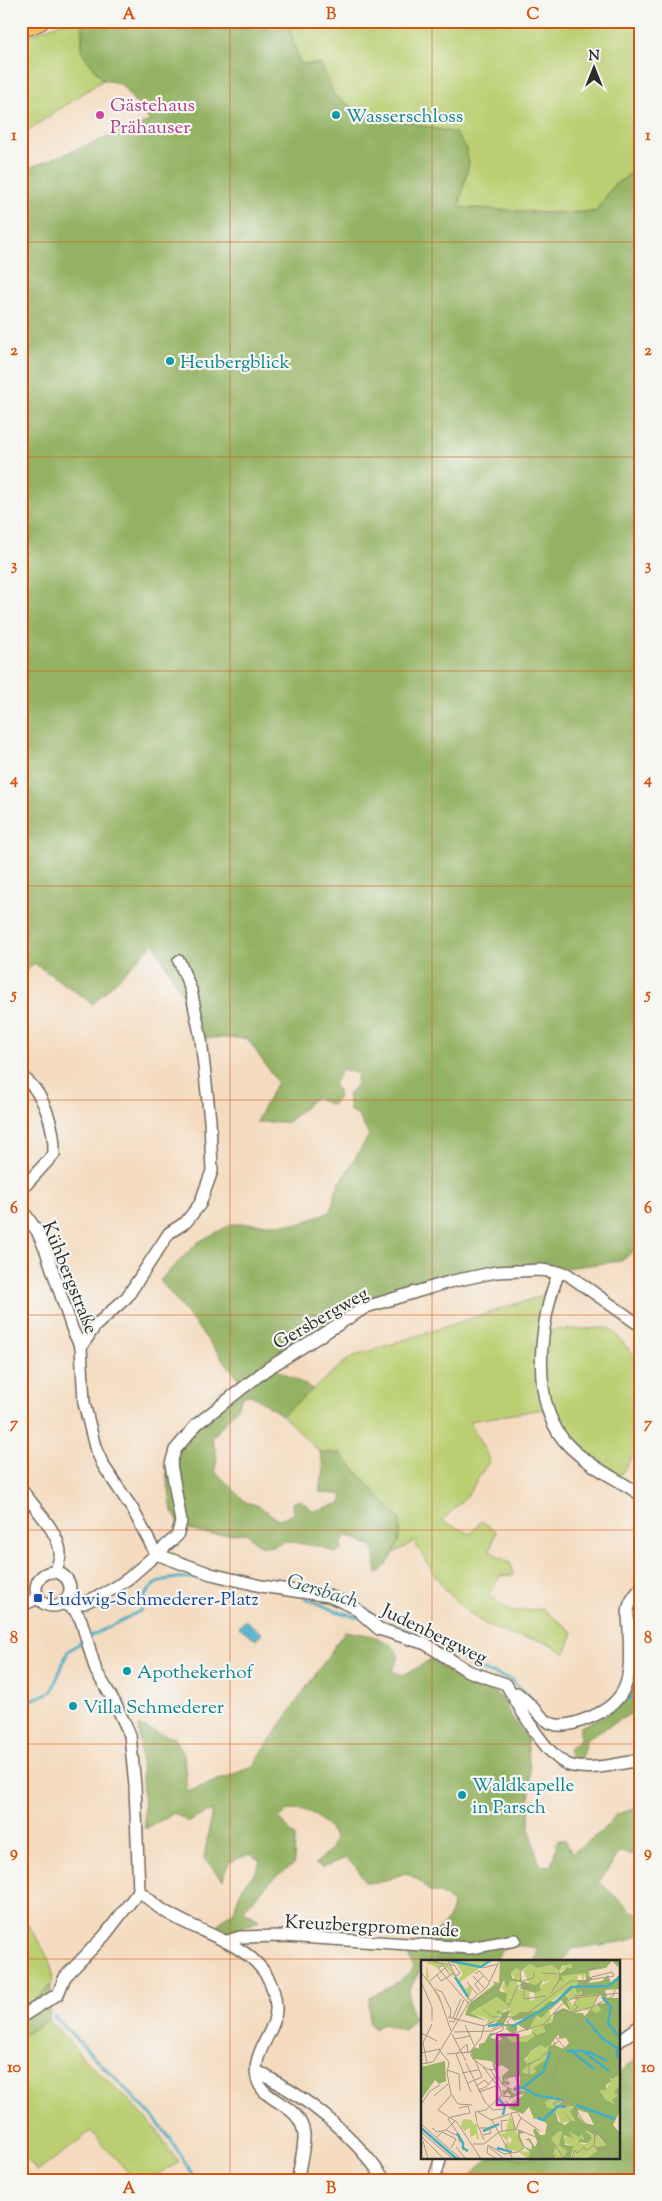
<svg xmlns="http://www.w3.org/2000/svg" width="662" height="2201" viewBox="0 0 662 2201" font-family="'Sorts Mill Goudy',serif">
  <style>
    .green { fill: #bbcf72; stroke: #737d4e }
    .forest { fill: #94b264; stroke: #606e48 }
    .water { fill: #44adc4; stroke: #386c78 }
    .lines { fill: none; stroke-linecap: round; stroke-linejoin: round }
    .stream { stroke: #44adc4; stroke-width: 3 }
    .minor-casing { stroke: #71695f; stroke-width: 14 }
    .primary-casing { stroke: #71695f; stroke-width: 20 }
    .minor { stroke: #fff; stroke-width: 11 }
    .primary { stroke: #f6c06b; stroke-width: 18 }
    .grid { fill: none; stroke: #d5540f; stroke-width: 1; stroke-opacity: 0.55 }
    .hotel-dot { fill: #d1479c; stroke: #f6f6f2; stroke-width: 2 }
    .culture-dot { fill: #0f9aa8; stroke: #f6f6f2; stroke-width: 2 }
    .transit-dot { fill: #1a4fb4; stroke: #f6f6f2; stroke-width: 2 }
    .labels { text-anchor: middle; stroke-width: 4.5; stroke-linejoin: round; paint-order: stroke }
    .hotel-label { font-size: 19px; fill: #b23c85; stroke: #f6f6f2; text-anchor: start }
    .culture-label { font-size: 19px; fill: #0d838f; stroke: #f6f6f2; text-anchor: start }
    .street-label { font-size: 19px; fill: #2b2b2b; stroke: #f6f6f2 }
    .transit-label { font-size: 19px; fill: #164399; stroke: #f6f6f2; text-anchor: start }
    .water-label { font-size: 20px; font-style: italic; fill: #345861; stroke: #f6f6f2 }
    .inset-river { fill: none; stroke: #44adc4; stroke-width: 2.5 }
    .inset-road { fill: none; stroke: #a49584; stroke-width: 1 }
    .view { fill: #b5179e; fill-opacity: 0.15; stroke: #b5179e; stroke-width: 2.5 }
    .inset-edge { fill: none; stroke: #2b2b2b; stroke-width: 2.5 }
    .neatline { fill: none; stroke: #d5540f; stroke-width: 2 }
    .grid-label { font-size: 16px; text-anchor: middle; font-weight: bold; fill: #d5540f }
  </style>
  <rect width="100%" height="100%" fill="#f6f6f2"/>
  <filter id="ink" filterUnits="userSpaceOnUse"><feTurbulence type="fractalNoise" baseFrequency=".02" numOctaves="2"/><feDisplacementMap in="SourceGraphic" scale="10" xChannelSelector="R" yChannelSelector="G"/><feConvolveMatrix kernelMatrix="1 2 1 2 8 2 1 2 1" color-interpolation-filters="sRGB"/></filter>
  <filter id="wash" filterUnits="userSpaceOnUse"><feTurbulence type="fractalNoise" baseFrequency=".0096" numOctaves="4" result="noise"/><feDisplacementMap in="SourceGraphic" scale="20" xChannelSelector="R" yChannelSelector="G"/><feGaussianBlur stdDeviation="1.12" result="paint"/><feColorMatrix in="noise" values="0 0 0 0 0 0 0 0 0 0 0 0 0 0 0 0 0 1.4 0 .05"/><feComposite in="paint" operator="in"/></filter>
  <g filter="url(#wash)">
    <rect width="100%" height="100%" fill="#f4dbbf"/>
    <g class="green">
      <polygon points="82,21 82,52 103,80 21,135 21,39 63,22"/>
      <polygon points="336,21 641,21 641,167 614,185 595,212 547,213 459,207 469,163 396,121 356,110 334,95 321,64 300,64 289,28"/>
      <path d="M547,1294L548,1330L610,1328L641,1363V1443L619,1477L587,1457L544,1409L469,1421L490,1460L467,1496L442,1521L471,1534L481,1521L496,1531L490,1551L511,1564L513,1575L500,1576L489,1594L510,1612L543,1609L573,1632L565,1654C559,1650 552,1644 545,1642C534,1638 522,1638 511,1635C460,1618 440,1585 414,1541L394,1553L401,1530L400,1520L341,1454L320,1452L282,1415L351,1357Z"/>
      <path d="M21,1915C31,1931 62,1969 50,1986C43,1996 31,2001 21,2007Z"/>
      <polygon points="49,2020 90,2065 132,2103 158,2132 178,2163 147,2180 135,2180 91,2131 37,2172 21,2151 21,2036"/>
    </g>
    <g class="forest">
      <path d="M82,21H146L209,28H289L300,64H321L334,95L356,110L455,133L466,148L469,163L459,207L547,213L595,212L614,185L641,167V1244L622,1261L564,1268L531,1266L374,1299L274,1368L313,1389L282,1415L251,1395L242,1396L237,1408L212,1438L217,1457L215,1471L246,1502L259,1506L279,1520L293,1514L292,1503L300,1500L314,1511L341,1503L343,1495L319,1492L324,1469L320,1452L341,1454L400,1520C402,1540 393,1562 377,1574L374,1549L362,1541L345,1535L341,1545L343,1549L335,1553L322,1547L284,1541L270,1547L260,1546L246,1533C224,1534 188,1540 175,1516C171,1510 170,1498 169,1490C165,1476 165,1462 173,1449C186,1427 219,1397 241,1382L160,1280L198,1242L232,1224H299L330,1212L337,1188L369,1135L357,1114L350,1111L348,1094L356,1086L358,1074L342,1069L333,1086L338,1090V1099L332,1105L315,1098L288,1122H256L277,1082L247,1038H206L154,943L93,1004L34,963L21,977V171L150,121L120,83L103,80L82,52Z"/>
      <polygon points="641,1603 641,1639 632,1644 632,1613 635,1604"/>
      <path d="M345,1631C364,1634 394,1637 399,1658L392,1671L404,1676L431,1659L456,1677L473,1686L492,1691L502,1698L510,1715L527,1738L530,1773L529,1824L539,1865L551,1866L558,1840H565L572,1853L601,1832L617,1814L635,1809V1767L641,1766V1856L620,1852L599,1882L633,1912L641,1913V1933L628,1941L572,1949L563,1961H535L538,1948C525,1946 499,1941 497,1961H422C422,1973 410,1982 409,1995C408,2002 412,2012 414,2019L404,2030L383,2024L374,2029L369,2023V1997C387,1989 401,1983 414,1967L408,1956C423,1933 450,1933 453,1903L440,1893L429,1891L420,1881L406,1873L377,1883L366,1882L356,1867L346,1858L323,1867L315,1864L331,1849L335,1838C323,1818 300,1797 279,1818L295,1837L294,1864L273,1879L243,1910L259,1920L225,1936L216,1930L224,1918L234,1911C237,1902 239,1892 245,1884C253,1873 256,1877 260,1861L250,1854L229,1862L223,1880L204,1859L212,1810L188,1822L174,1813L145,1829L139,1726L174,1738L184,1756L187,1792L252,1767Z"/>
      <polygon points="632,1667 641,1669 641,1708 587,1738 581,1758 571,1761 568,1749 580,1739 580,1727 606,1715 622,1704"/>
      <polygon points="51,1985 49,2020 21,2036 21,2007 37,1998"/>
      <polygon points="641,2055 641,2180 465,2180 490,2157 618,2157 618,2073"/>
    </g>
    <polygon class="water" points="245,1620 262,1633 256,1640 239,1627"/>
    <g class="lines">
      <g class="stream">
        <polyline points="305,1598 336,1611 358,1617"/>
        <path d="M376,1621C412,1629 440,1643 469,1665"/>
        <path d="M89,1637L140,1611C142,1606 143,1600 145,1596C156,1571 195,1578 216,1581"/>
        <polyline points="479,1669 510,1679 533,1700"/>
        <polyline points="619,1703 641,1693"/>
        <polyline points="21,1705 52,1691 68,1651 84,1640"/>
        <polyline points="561,1720 577,1717"/>
        <polyline points="54,2016 155,2119 172,2141 196,2180"/>
      </g>
    </g>
  </g>
  <g filter="url(#ink)">
    <g class="lines">
      <defs>
        <g id="minor">
          <path d="M21,1076C44,1091 55,1128 54,1154L21,1190"/>
          <polyline points="21,1208 37,1231 46,1251 73,1331 81,1347 84,1403 95,1447 103,1465 133,1510 156,1554"/>
          <path d="M559,1272C539,1321 528,1408 571,1448C592,1468 618,1479 641,1495"/>
          <polyline points="81,1347 95,1326 127,1297 169,1233 186,1222 200,1204 212,1171 210,1120 201,1039 191,990 179,961"/>
          <path d="M21,1489C33,1506 62,1535 60,1556C59,1561 57,1567 56,1571"/>
          <path d="M156,1554L211,1574L261,1586L329,1596L354,1607L379,1629L426,1644L468,1671L506,1684C519,1706 547,1760 572,1766C593,1771 620,1763 641,1760"/>
          <circle cx="53" cy="1589" r="17"/>
          <polyline points="66,1599 74,1603 84,1603 113,1589 129,1578 177,1536 181,1522 171,1464 175,1450 197,1424 267,1369 366,1307 449,1282 496,1272 541,1270 567,1274 641,1326"/>
          <path d="M64,1604L74,1609L81,1620L96,1671L115,1703L130,1735L135,1786L139,1891C148,1898 157,1907 166,1912C207,1938 272,1947 276,2006C278,2031 251,2051 257,2078C263,2104 300,2102 304,2134C305,2149 299,2165 298,2180"/>
          <polyline points="21,1606 38,1598"/>
          <path d="M517,1693C548,1718 545,1737 591,1717C634,1699 630,1671 629,1630C629,1622 626,1612 630,1604C632,1598 637,1593 641,1588"/>
          <polyline points="228,1941 240,1937 284,1936 470,1948 515,1940"/>
          <polyline points="21,2017 58,1994 65,1977 105,1935 139,1891"/>
          <polyline points="618,2042 641,2025"/>
          <path d="M257,2071C310,2100 349,2130 385,2180"/>
          <polyline points="434,2180 441,2157"/>
        </g>
        <polyline id="primary" points="21,29 40,21"/>
      </defs>
      <use href="#minor" class="minor-casing"/>
      <use href="#primary" class="primary-casing"/>
      <use href="#minor" class="minor"/>
      <use href="#primary" class="primary"/>
    </g>
  </g>
  <path class="grid" d="M230,21V2180M432,21V1961M21,242H641M21,457H641M21,671H641M21,886H641M21,1100H641M21,1315H641M21,1530H641M21,1744H641M21,1959H641M432,2157V2180"/>
  <circle class="hotel-dot" cx="100" cy="115" r="5"/>
  <g class="culture-dot">
    <circle cx="336" cy="115" r="5"/>
    <circle cx="170" cy="361" r="5"/>
    <circle cx="127" cy="1671" r="5"/>
    <circle cx="73" cy="1706" r="5"/>
    <circle cx="462" cy="1795" r="5"/>
  </g>
  <rect class="transit-dot" x="33" y="1593" width="10" height="10" rx="2.5"/>
  <g class="labels">
    <g class="hotel-label">
      <text x="110" y="111">Gästehaus<tspan x="110" dy="22">Prähauser</tspan></text>
    </g>
    <g class="culture-label">
      <text x="346" y="122">Wasserschloss</text>
      <text x="180" y="368">Heubergblick</text>
      <text x="137" y="1678">Apothekerhof</text>
      <text x="83" y="1713">Villa Schmederer</text>
      <text x="472" y="1791">Waldkapelle<tspan x="472" dy="22">in Parsch</tspan></text>
    </g>
    <g class="street-label">
      <text transform="translate(71 1277) rotate(68)" y="7">Kühbergstraße</text>
      <text transform="translate(320 1317) rotate(-30)" y="7">Gersbergweg</text>
      <text transform="translate(435 1633) rotate(26)" y="7">Judenbergweg</text>
      <text transform="translate(372 1925) rotate(3)" y="7">Kreuzbergpromenade</text>
    </g>
    <g class="transit-label">
      <text x="48" y="1605">Ludwig-Schmederer-Platz</text>
    </g>
    <g class="water-label">
      <text transform="translate(323 1590) rotate(17)" y="7">Gersbach</text>
    </g>
  </g>
  <g transform="translate(421 1960)">
    <rect width="199" height="199" fill="#f4dbbf"/>
    <path d="M10,0L27,4L37,20L42,14L36,4L15,0H70L39,22L45,29L49,25L51,30L46,43V37L30,12L22,5L17,8L6,3L8,20L17,35L20,44L5,16L6,2ZM151,3L152,8L146,7L136,13L143,24L139,16L147,13L163,11L165,14L169,10V19L164,15L162,22L161,16L157,15L156,25L147,29L144,26L146,30L117,51L99,52L90,58L88,46L70,65L66,64L67,59L55,55L53,58H52L53,55L48,54L76,37L86,45H90L85,43V33L81,28L84,21L85,29L89,21L95,20L90,13L95,8L100,11L99,20L95,19L97,26L99,30L108,31L109,41L114,39L113,33L121,30L117,27L133,19L123,22V20L117,25L108,24L102,10L109,4L116,8L131,5L138,9ZM154,27L161,34H178L172,46L178,45L180,50L175,53L162,49L153,54L160,56L152,62L146,43L149,41L151,45L157,40L143,38ZM125,52H129L131,61L123,66V73L105,82H91L86,77L94,74L97,77L110,74L111,70L106,66L115,56L118,59ZM120,85L123,88L128,85L125,99L112,114H104L101,111L112,101L106,105L102,101L107,98L104,96ZM196,114H199V124L194,144L185,140L177,129L185,128L191,121L188,118L192,119ZM138,132L139,134L133,137L140,142L136,147L150,144L153,151L150,152L154,153L155,161H151L143,152L149,161L140,163L134,149H127L124,142ZM89,155L102,188L98,191L109,192L107,199L98,192L83,188L86,181L89,184L91,179L88,176L86,181L79,174L84,173ZM42,159L50,160L54,165L55,162L58,180L55,178L56,174L49,177V167L44,171L40,167ZM150,163L161,174L163,180L158,181L161,184H166L171,178L162,170L173,175L170,168L185,186L174,189L176,191L165,199H149L152,193L150,185L143,183L145,174L152,176L149,174L151,171L143,167ZM137,171H141L139,184L146,191L141,199H134L135,194L131,195L135,185L130,179Z" fill="#bbcf72"/>
    <path d="M88,0H199L197,7L191,1L185,8L167,11L166,15L171,18L168,23L181,21L187,15L190,23L199,14V29L184,30L186,38H199V114L192,119L188,118L191,121L185,125V130H178L185,140L194,144L191,139L197,136L193,132L199,124V151L192,165L199,173V199H165L176,191L174,188L185,185L176,174L174,182L175,176L164,170L171,178L167,183L172,184L158,182L155,187L159,178L163,180L161,174L158,177L149,172L152,178L143,175L144,185L153,186L149,199H141L146,191L138,185L141,172L138,171L130,179L135,185L131,195L135,194L134,199H107L109,192L103,187L98,179L97,173L98,170L103,173L98,174L103,186L110,190L111,185L107,180H103L108,178L114,187L117,181L112,171L114,168L119,175H124L126,164L119,158L113,159L108,147L102,154L87,148L104,133L88,139L90,135L86,132L83,136L81,130L84,131L87,127L93,134L100,130L106,131L101,128L94,131L99,124V114L84,119L83,122L87,121L89,123L88,125L82,124L81,116L88,110L81,105L76,107L70,101L52,99L50,91L54,87L58,89V84L63,83L69,73H76L68,77L77,81L81,79L79,73H90L84,68L89,67H86L81,64L71,67L80,57V53H75L77,50L81,53L90,50L83,64H96L104,58L93,61L90,58L99,52L117,51L128,41H134L146,31L145,26L147,29L156,25L157,20H165V13L140,16L144,24L139,19L130,33L139,18L137,11L140,13L146,7L151,8V4L141,6L138,10L131,5L116,8L109,4L100,11L95,8L90,13L91,18L98,20L100,17V21L115,25L123,19L118,27L121,30L114,33L100,29L99,34L100,22L89,21L86,29L83,20L78,31L86,33L85,43L93,44L86,45L76,37L49,53L67,61L44,55L48,44L74,24L71,21L78,23L79,1ZM154,27L157,34L160,31L162,36L178,34L182,37L184,43L176,44L180,50L175,53L171,50L163,56L162,53H150L146,41L148,39L144,36ZM140,40L149,51L142,48L133,53L131,62L122,65L124,72L116,75L114,73L111,72L114,76L105,82H91L86,77L96,71V64L107,71L115,56L120,58ZM138,73V79L145,78L148,83L142,89L134,85V81L131,86L130,84ZM120,85L124,88L128,85L125,99L113,108L115,111L112,114H104L101,111L112,101L106,104L103,100L110,91ZM134,136L133,139L141,141L136,147L153,146L149,152L155,161H151L141,150L149,161L144,165L137,161L134,149L128,148L129,144L127,149L124,142ZM157,150L167,153L173,165L163,163L157,156ZM24,101L25,121L18,124L14,120L0,140V107Z" fill="#94b264" fill-rule="evenodd"/>
    <path class="inset-river" d="M30,1L60,7L70,0M34,17L47,37M181,37L190,47L187,64L199,77M165,59L181,78L196,88V98M67,66L82,64M90,67L135,42L150,27L187,26L199,17M149,90L173,109M145,91H162L188,111M166,91L186,101M102,128L115,135L142,140M93,129L101,128L122,112L129,92M78,139L84,146L82,155M155,145L194,159M116,158L122,160L137,146L144,147M0,168L36,199M62,171L78,164M36,173L42,183V188L47,191M76,188L91,192"/>
    <path class="inset-road" d="M13,2L28,4M28,5H33L39,13L35,16L33,13M62,8L77,4M0,12L18,36L30,71M121,13L138,14L139,19L130,33M54,14L58,11L69,22M16,15L20,21L33,13L27,0M29,15L22,5L17,8L47,43M52,16L64,29M165,20L167,10L182,6M167,20L193,16L191,12M9,21L24,8M0,22L11,47V61M46,22L56,34M100,25L109,28L103,29V39L125,36M108,26L102,21L112,18L113,13M14,29L21,32L30,50L29,57M59,31L54,24L63,15M178,34L170,50L156,66L134,76L143,87L130,123L149,140L163,162L193,188L197,199M153,36L162,35V25L171,17L191,12M47,37L51,42L78,27V31M157,38L153,44L157,47L150,53L171,47M0,40V63M173,46L192,36L194,30M62,49L71,57H101L150,21H166M133,54L143,50L150,53M84,55L96,27L101,24L99,13L102,7M27,57L63,66M32,58L40,39M28,61L33,62L43,40M44,65L53,85M63,66L79,59M71,69L79,65L90,66L86,62L90,58M33,72L71,71L82,66V70L69,76L71,80M0,73L16,81M31,74L45,101M34,79L49,76M71,80L123,64L140,45L152,38L199,33M18,90L28,102L26,113L30,134M19,91L48,42L66,27L79,0M49,92L52,99L66,109L74,110L81,124M0,93L19,89M26,94L49,92L60,78L63,66M35,94L50,132M35,94L46,84L47,93M6,103L2,83L11,64M45,103L64,142L72,150L82,149M0,104L12,102L19,91M62,107L77,126M26,110L38,114L39,131M70,110L78,125M74,110L72,104L77,113M41,113L57,110M47,123L61,117L54,100M81,124L88,117L108,114V104L119,99L137,81M81,124L99,134L107,132M55,126L64,120L68,125M78,126L81,136L92,137M92,129L97,125L94,115M57,130L65,127L74,117M58,132L78,125M31,135L37,144L51,145M13,136L27,124M84,141L89,145L98,136M1,143L9,131L19,125M134,147L133,143L142,140L144,148L146,139M17,150L36,162L60,199M17,150L31,134M57,152L70,160L89,154M90,153L96,152L100,158L95,169M90,153L94,168M30,157L49,153L47,146L38,148M30,157L27,159L36,172M100,158L119,171M71,160L92,199M56,162L54,152L65,150L81,135M56,163L63,180M0,164L40,199M11,168L16,172L25,170L34,161M59,168H68L70,173L62,175M25,170L37,176L39,183M81,171L80,161L87,160M0,172L32,199M0,176L23,199M16,177L21,172L35,179L30,188M2,181L7,199M52,184H63L78,172L95,169L115,177L124,199M67,185L83,194L97,192L103,188L98,178V170M67,185L66,193L76,199M172,186L186,190L190,199M35,187L45,199M68,187L83,199M130,199L134,185L143,199M150,199L154,190L156,193L163,187L165,191L173,185L174,172"/>
    <path class="view" d="M76,75H97V145H76Z"/>
    <rect width="199" height="199" class="inset-edge"/>
  </g>
  <rect width="662" height="2201" fill="none" stroke="#f6f6f2" stroke-width="55"/>
  <g transform="translate(594 68)" stroke="#f6f6f2" stroke-width="4" paint-order="stroke">
  <path d="M0-4L9 19L0 12L-9 19Z" fill="#2b2b2b"/>
  <text y="-8" font-size="14" font-weight="bold" text-anchor="middle" fill="#2b2b2b">N</text>
  </g>
  <rect x="28" y="28" width="606" height="2146" class="neatline"/>
  <g class="grid-label">
    <text x="129" y="19">A</text>
    <text x="331" y="19">B</text>
    <text x="533" y="19">C</text>
    <text x="14" y="140">1</text>
    <text x="648" y="140">1</text>
    <text x="14" y="355">2</text>
    <text x="648" y="355">2</text>
    <text x="14" y="570">3</text>
    <text x="648" y="570">3</text>
    <text x="14" y="784">4</text>
    <text x="648" y="784">4</text>
    <text x="14" y="999">5</text>
    <text x="648" y="999">5</text>
    <text x="14" y="1213">6</text>
    <text x="648" y="1213">6</text>
    <text x="14" y="1428">7</text>
    <text x="648" y="1428">7</text>
    <text x="14" y="1643">8</text>
    <text x="648" y="1643">8</text>
    <text x="14" y="1857">9</text>
    <text x="648" y="1857">9</text>
    <text x="14" y="2072">10</text>
    <text x="648" y="2072">10</text>
    <text x="129" y="2193">A</text>
    <text x="331" y="2193">B</text>
    <text x="533" y="2193">C</text>
  </g>
</svg>
